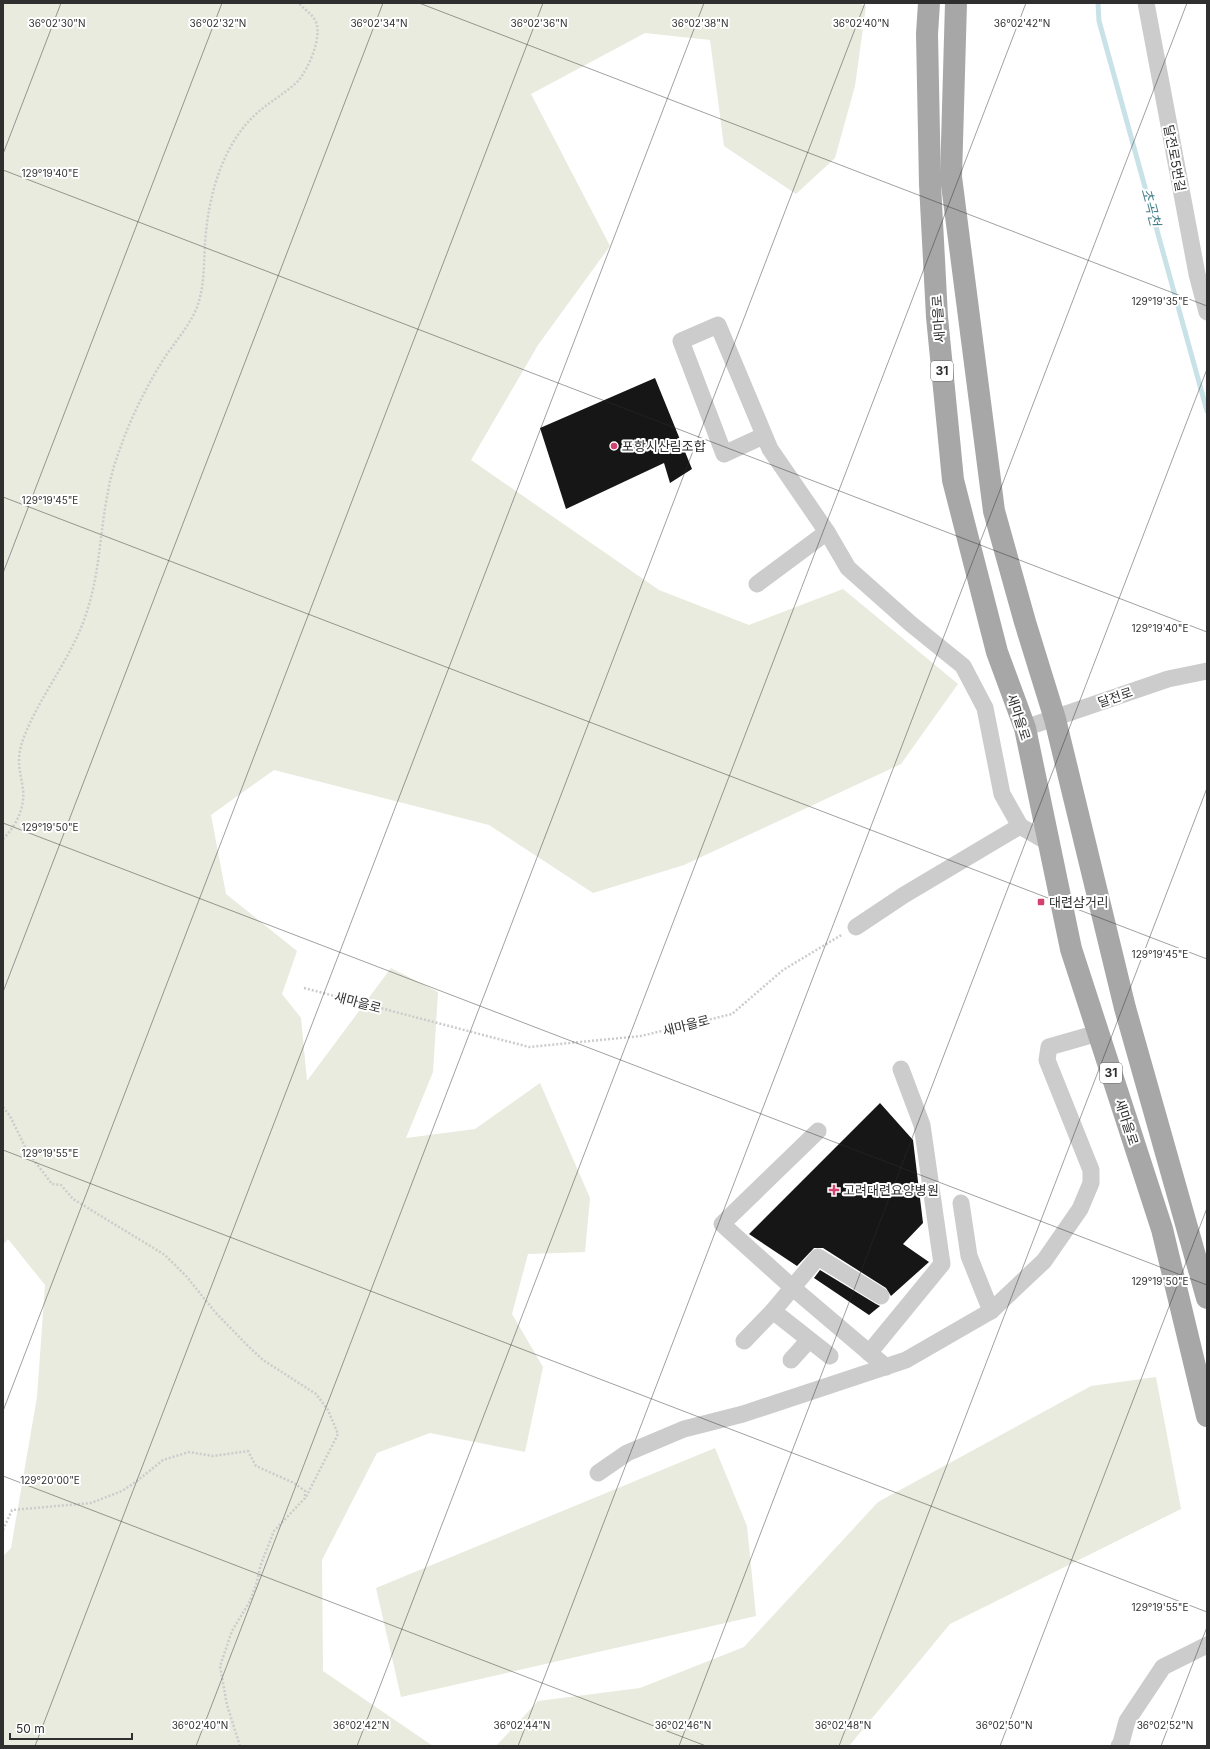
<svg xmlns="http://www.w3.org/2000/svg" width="1210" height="1749" viewBox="0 0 1210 1749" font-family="Inter,'Noto Sans KR',sans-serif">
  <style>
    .green { fill: #e8ebde }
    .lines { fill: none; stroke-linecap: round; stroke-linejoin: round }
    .stream { stroke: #c9e2e7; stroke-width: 5 }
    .building { fill: #161616 }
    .path { stroke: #ccc; stroke-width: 2.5; stroke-dasharray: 2 2; stroke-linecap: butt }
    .minor { stroke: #ccc; stroke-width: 17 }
    .major { stroke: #a7a7a7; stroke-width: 22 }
    .ticks { fill: none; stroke: #2f2f2f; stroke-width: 1; stroke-opacity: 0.45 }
    .poi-dot { fill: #d44370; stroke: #fff; stroke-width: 1.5 }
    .labels { text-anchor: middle; stroke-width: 4; stroke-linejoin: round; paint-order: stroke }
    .shield { fill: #fff; stroke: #6d6d6d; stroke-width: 1 }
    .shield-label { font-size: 12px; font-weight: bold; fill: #2f2f2f }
    .street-label { font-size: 13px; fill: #2f2f2f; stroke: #fff }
    .poi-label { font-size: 13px; fill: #2f2f2f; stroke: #fff; text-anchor: start }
    .water-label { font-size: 14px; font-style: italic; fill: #457f89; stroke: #fff }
    .ticks-label { font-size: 10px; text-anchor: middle; fill: #2f2f2f; stroke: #fff; stroke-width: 4; stroke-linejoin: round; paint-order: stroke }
  </style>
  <rect width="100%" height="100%" fill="#fff"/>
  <g class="green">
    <polygon points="3,3 857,3 866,6 855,86 835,158 796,194 724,146 710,40 645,33 531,94 610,246 538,345 471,460 659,590 749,625 843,589 958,684 901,764 684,865 593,893 489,825 274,770 211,815 226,894 297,951 282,994 301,1018 307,1081 391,968 438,992 433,1072 406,1138 475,1129 540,1083 590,1198 585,1252 528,1254 512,1314 543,1367 525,1452 430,1433 377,1453 322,1560 323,1671 433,1746 3,1746 3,1556 11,1548 37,1397 45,1285 8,1239 3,1245"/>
    <polygon points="1156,1377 1181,1509 950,1624 849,1746 496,1746 538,1701 640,1688 744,1647 878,1502 1091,1386"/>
    <polygon points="715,1448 747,1526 756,1616 401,1697 376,1588"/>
  </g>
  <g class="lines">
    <polyline class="stream" points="1098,3 1099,21 1207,411"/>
  </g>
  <g class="building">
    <polygon points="655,378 692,469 670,483 664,463 566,509 540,428"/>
    <polygon points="880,1103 913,1140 923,1223 903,1244 929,1262 891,1296 886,1288 823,1248 814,1248 797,1266 749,1234"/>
    <polygon points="820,1270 876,1304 880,1306 869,1315 814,1278"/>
  </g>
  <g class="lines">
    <g class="path">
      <path d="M3,839C16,826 25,808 23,790C22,780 19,771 19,761C19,751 22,741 26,732C44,689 75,653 88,608C100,570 100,530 108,492C111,472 118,454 125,435C135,410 148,384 163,360C174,343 189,327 197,307C206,283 203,257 206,232C210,191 224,143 256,114C269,102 286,93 299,80C309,67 322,38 316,22C312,13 304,10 299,3"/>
      <polyline points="304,988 529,1047 641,1036 732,1014 783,970 843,934"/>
      <polyline points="3,1107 10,1116 27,1151 52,1184 61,1185 73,1199 165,1255 187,1277 215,1312 248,1346 263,1360 316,1394 328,1410 338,1434 306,1497"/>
      <polyline points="3,1530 12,1510 91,1503 122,1491 137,1481 163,1460 189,1452 213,1456 248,1451 256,1466 294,1483 305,1491 305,1498 274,1531 261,1564 256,1585 250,1601 232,1631 220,1666 227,1705 240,1746"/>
    </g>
    <g class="minor">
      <polyline points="1146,3 1197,274 1207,312"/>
      <polyline points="827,532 848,568 911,624 963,666 985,708 1002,794 1020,826 1049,843"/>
      <polyline points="757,584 827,532 770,449 718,325 681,341 724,454 763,436"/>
      <polyline points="1025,728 1168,679 1207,671"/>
      <polyline points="856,927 904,895 1020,826"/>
      <polyline points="818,1131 722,1224 793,1288 886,1367"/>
      <polyline points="961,1203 969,1256 991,1311"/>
      <polyline points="773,1311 830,1356"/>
      <polyline points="744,1341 773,1311 818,1257 881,1296"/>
      <polyline points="869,1353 942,1264 922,1125 901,1069"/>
      <polyline points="791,1360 809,1340"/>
      <polyline points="598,1473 627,1453 684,1429 743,1414 906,1360 991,1311 1044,1261 1080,1209 1091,1183 1091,1170 1047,1060 1049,1047 1098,1033"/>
      <polyline points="1119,1746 1121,1743 1127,1721 1163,1667 1207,1645"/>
    </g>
    <g class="major">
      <polyline points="929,3 927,34 930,184 937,317 953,480 997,652 1025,728 1071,949 1162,1229 1207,1416"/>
      <polyline points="956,3 951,177 994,511 1025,622 1055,719 1125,1008 1207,1298"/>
    </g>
  </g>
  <path class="ticks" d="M419,3L1207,306M3,154L61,3M3,170L1207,632M3,497L1207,959M3,573L222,3M3,823L1207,1285M3,992L383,3M3,1150L1207,1612M3,1411L543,3M3,1476L706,1746M35,1746L704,3M196,1746L865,3M357,1746L1026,3M518,1746L1187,3M679,1746L1207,369M839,1746L1207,788M1000,1746L1207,1208M1161,1746L1207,1627"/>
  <g class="poi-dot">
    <circle cx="614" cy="446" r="4"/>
    <rect x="1037" y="898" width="8" height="8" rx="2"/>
    <path d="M832 1184h4v4h4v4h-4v4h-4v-4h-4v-4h4z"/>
  </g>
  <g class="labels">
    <g class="shield">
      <rect x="931" y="361" width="22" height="20" rx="3"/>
      <rect x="1100" y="1063" width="22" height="20" rx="3"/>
    </g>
    <g class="shield-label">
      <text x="942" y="375">31</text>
      <text x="1111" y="1077">31</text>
    </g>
    <g class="street-label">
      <text transform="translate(1175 158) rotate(79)" y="5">달전로5번길</text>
      <text transform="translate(938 319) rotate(-94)" y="5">새마을로</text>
      <text transform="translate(1115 697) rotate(-19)" y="5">달전로</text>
      <text transform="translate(1019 717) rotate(72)" y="5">새마을로</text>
      <text transform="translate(358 1002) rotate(15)" y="5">새마을로</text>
      <text transform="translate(686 1025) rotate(-14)" y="5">새마을로</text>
      <text transform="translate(1127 1122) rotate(72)" y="5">새마을로</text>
    </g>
    <g class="poi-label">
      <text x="622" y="451">포항시산림조합</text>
      <text x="1049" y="907">대련삼거리</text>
      <text x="843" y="1195">고려대련요양병원</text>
    </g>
    <g class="water-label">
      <text transform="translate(1151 207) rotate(75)" y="5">초곡천</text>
    </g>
  </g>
  <g class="ticks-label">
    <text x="57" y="27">36°02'30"N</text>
    <text x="218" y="27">36°02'32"N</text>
    <text x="379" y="27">36°02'34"N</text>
    <text x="539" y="27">36°02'36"N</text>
    <text x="700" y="27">36°02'38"N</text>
    <text x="861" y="27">36°02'40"N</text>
    <text x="1022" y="27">36°02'42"N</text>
    <text x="50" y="177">129°19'40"E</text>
    <text x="1160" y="305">129°19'35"E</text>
    <text x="50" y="504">129°19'45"E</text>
    <text x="1160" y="632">129°19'40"E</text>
    <text x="50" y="831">129°19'50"E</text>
    <text x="1160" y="958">129°19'45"E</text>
    <text x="50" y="1157">129°19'55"E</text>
    <text x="1160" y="1285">129°19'50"E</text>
    <text x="50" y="1484">129°20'00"E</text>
    <text x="1160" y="1611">129°19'55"E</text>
    <text x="200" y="1729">36°02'40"N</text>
    <text x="361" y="1729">36°02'42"N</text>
    <text x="522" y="1729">36°02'44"N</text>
    <text x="683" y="1729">36°02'46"N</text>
    <text x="843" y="1729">36°02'48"N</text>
    <text x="1004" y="1729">36°02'50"N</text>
    <text x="1165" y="1729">36°02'52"N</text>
  </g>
  <rect width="1210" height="1749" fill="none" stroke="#2f2f2f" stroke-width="8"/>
  <path d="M10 1733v6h122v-6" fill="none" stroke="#2f2f2f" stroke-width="2"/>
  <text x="16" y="1733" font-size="12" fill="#2f2f2f" stroke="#ffffff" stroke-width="3" paint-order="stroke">50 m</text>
</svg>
